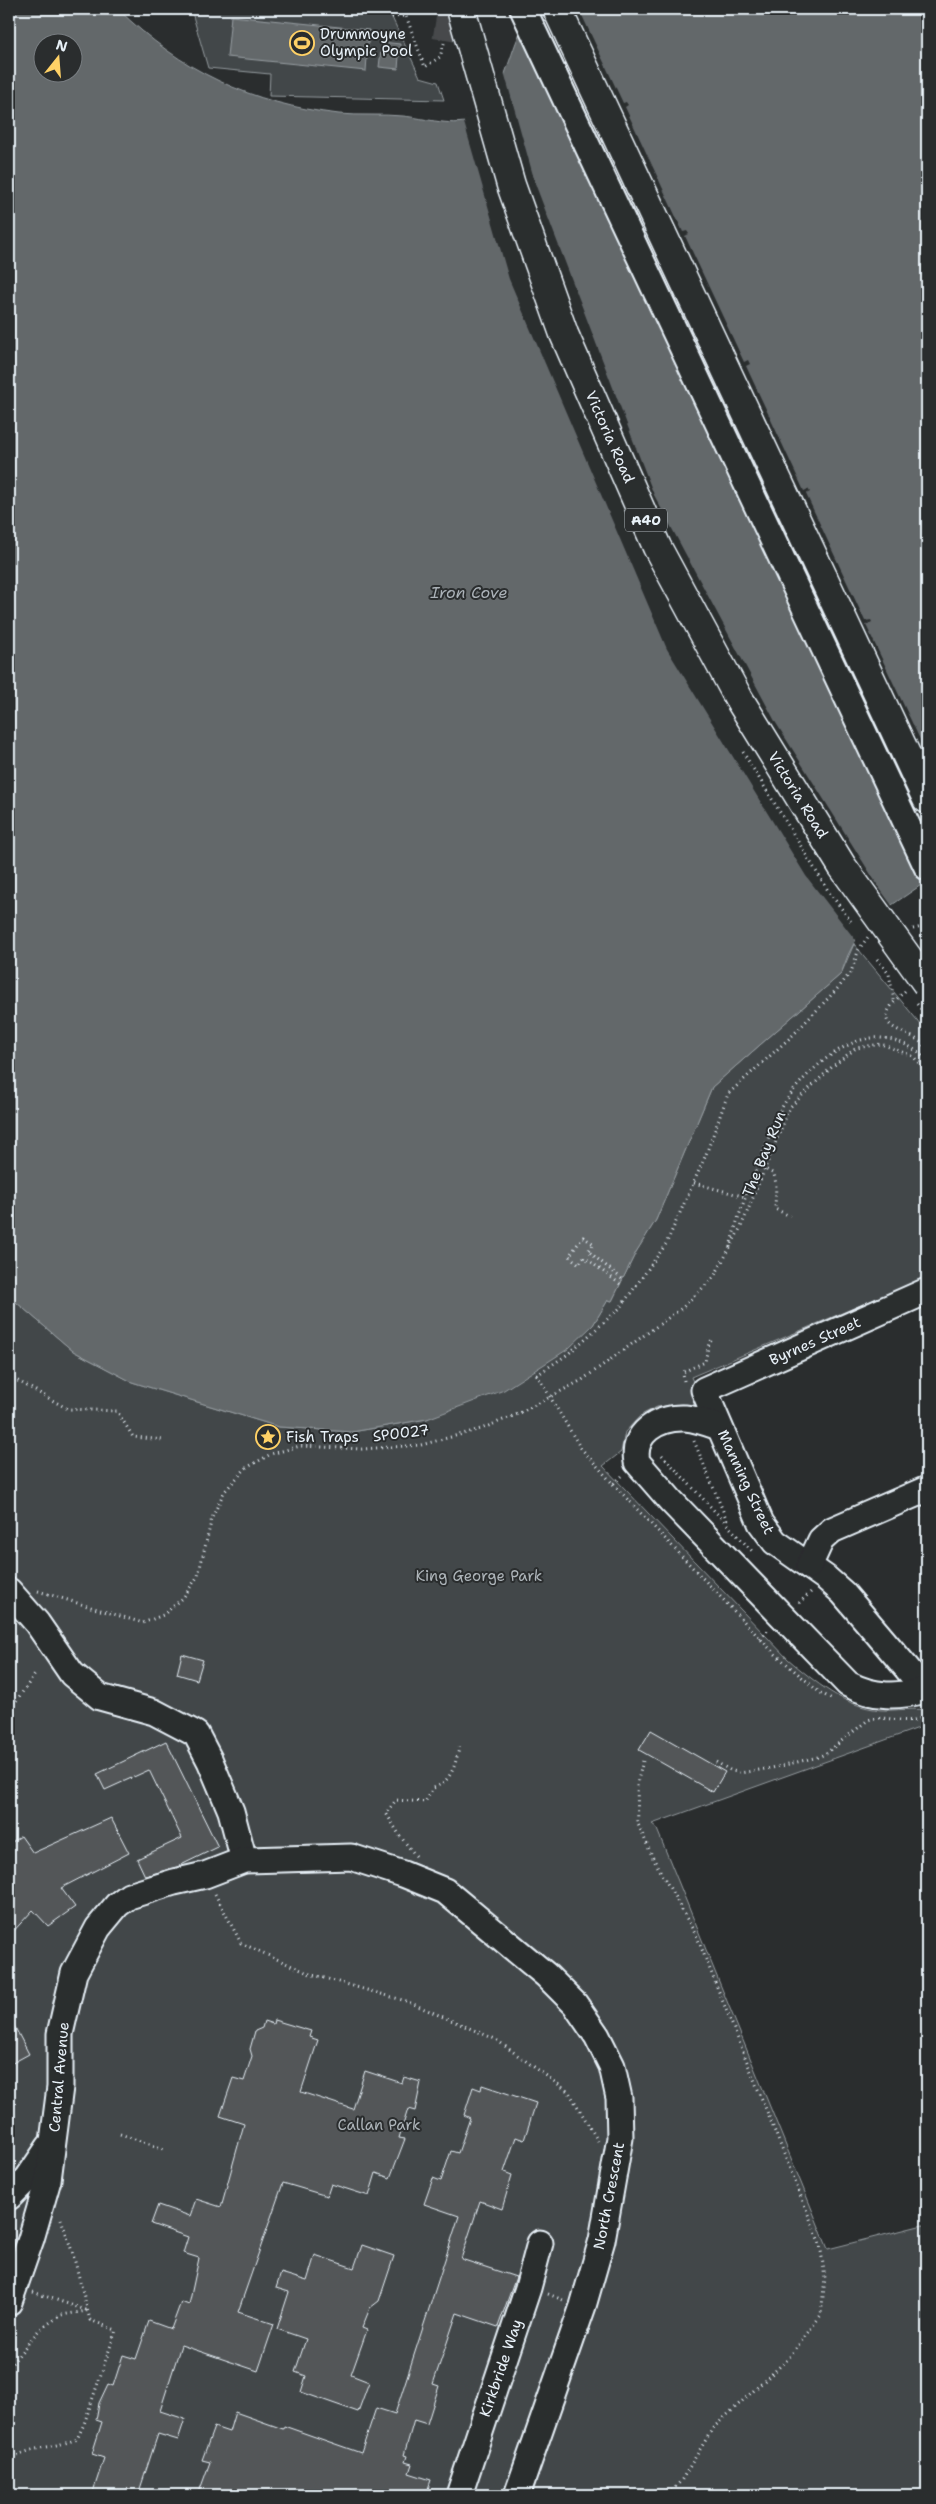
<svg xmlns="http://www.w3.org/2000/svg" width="936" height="2504" viewBox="0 0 936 2504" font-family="'Shantell Sans',sans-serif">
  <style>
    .green { fill: #424648; stroke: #959ca0 }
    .water { fill: #63686b; stroke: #989fa3; fill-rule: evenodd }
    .pier { fill: #2a2d2e }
    .building { fill: #535759; stroke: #e8f1f8 }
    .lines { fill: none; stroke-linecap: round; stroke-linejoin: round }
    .minor-tunnel { stroke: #464a4c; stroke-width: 25; stroke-dasharray: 25 12; stroke-linecap: butt }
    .minor-casing { stroke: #e8f1f8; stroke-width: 29 }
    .highway-casing { stroke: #e8f1f8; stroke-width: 31 }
    .path { stroke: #e8f1f8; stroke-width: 3; stroke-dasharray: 1 4; stroke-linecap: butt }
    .minor { stroke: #2a2d2e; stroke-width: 25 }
    .highway { stroke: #2a2d2e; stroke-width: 28 }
    .highway-bridge-casing { stroke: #e8f1f8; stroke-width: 31; stroke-linecap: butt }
    .path-bridge { stroke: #e8f1f8; stroke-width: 3; stroke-dasharray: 1 4; stroke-linecap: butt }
    .highway-bridge { stroke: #2a2d2e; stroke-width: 28 }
    .labels { text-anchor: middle; stroke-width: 4; stroke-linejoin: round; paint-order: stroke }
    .shield { fill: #2a2d2e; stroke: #afb6bb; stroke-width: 1 }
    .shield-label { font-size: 14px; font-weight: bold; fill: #e8f1f8 }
    .poi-label { font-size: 15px; fill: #e8f1f8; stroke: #2a2d2e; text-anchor: start }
    .street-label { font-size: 15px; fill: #e8f1f8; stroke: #2a2d2e }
    .park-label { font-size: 15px; fill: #aeb5ba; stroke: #2a2d2e }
    .water-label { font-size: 16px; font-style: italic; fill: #acb3b9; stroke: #2a2d2e }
  </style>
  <rect width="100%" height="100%" fill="#2a2d2e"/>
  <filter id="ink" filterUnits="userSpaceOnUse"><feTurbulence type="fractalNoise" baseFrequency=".02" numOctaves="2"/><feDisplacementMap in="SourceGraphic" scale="10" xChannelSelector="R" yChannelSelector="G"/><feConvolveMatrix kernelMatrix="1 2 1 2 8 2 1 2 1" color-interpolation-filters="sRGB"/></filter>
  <g filter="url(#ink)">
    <g class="green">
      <polygon points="191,9 388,9 420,77 438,82 444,100 269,96 270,74 208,68"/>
      <path d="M854,944L927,1032V1277L691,1377L704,1407L681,1404L657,1407L641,1415L625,1432L621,1452L603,1466L788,1659C815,1682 844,1707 881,1710C893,1711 919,1707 927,1711V1725L652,1824L656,1827L828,2249L927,2224V2495H9V1296L73,1351L132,1382L279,1427L352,1432L427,1419L593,1325L608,1300L612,1301L636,1252L656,1220L712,1087L841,974Z"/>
    </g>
    <g class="water">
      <path d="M9,9H118C181,71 251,104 339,114C360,116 382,114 403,116C425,118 454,128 475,119C499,108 509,56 520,33C525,24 532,17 538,9H927V881L864,924L848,955L841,974L712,1087L656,1220L636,1252L612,1301L608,1300L593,1325L568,1349L504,1390L427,1419L352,1432L279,1427L132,1382L73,1351L9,1296ZM42,42H72V72H42Z"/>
      <polygon points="231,16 369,30 366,71 227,57"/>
      <polygon points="382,42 400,44 398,69 379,67"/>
    </g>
    <g class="pier">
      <polygon points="535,9 579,9 623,103 626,102 628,105 625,107 683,232 687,231 689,234 685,236 744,362 748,360 750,364 746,366 804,491 808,489 810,492 806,494 865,621 871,620 872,622 866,625 916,731 925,750 927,750 927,877"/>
      <polygon points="503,68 536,186 654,495 776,723 880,889 893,907 866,926 857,942 806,876 667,649 509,279 463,119 479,114 490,100"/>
    </g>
    <g class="building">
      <polygon points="182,1654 203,1660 197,1680 177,1674"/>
      <polygon points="651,1730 725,1772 713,1792 639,1750"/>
      <polygon points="166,1741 218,1847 177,1867 145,1876 137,1859 182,1838 149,1770 105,1790 97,1774"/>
      <polygon points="111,1818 129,1853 61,1888 75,1907 48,1926 33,1910 9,1936 9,1844 21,1836 33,1853"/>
      <polygon points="9,2016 29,2054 9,2065"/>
      <polygon points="274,2020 311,2031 309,2037 318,2040 301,2092 353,2109 365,2071 402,2083 404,2077 421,2082 415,2111 408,2109 399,2138 405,2139 390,2178 376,2173 369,2196 331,2184 327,2196 283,2183 238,2312 274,2324 258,2371 181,2345 160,2411 185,2419 178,2440 158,2434 138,2495 92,2495 104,2458 92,2454 102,2422 96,2420 99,2403 108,2384 113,2386 123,2355 136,2359 149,2321 171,2329 181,2302 189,2305 199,2258 183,2253 188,2237 151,2224 158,2205 190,2216 196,2199 221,2207 244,2124 220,2116 233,2078 244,2081 252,2056 250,2049 255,2031 262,2028 264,2021 273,2024"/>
      <polygon points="482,2085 536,2103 524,2140 516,2137 504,2172 512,2175 502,2209 480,2201 461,2259 516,2277 498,2327 457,2313 433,2384 439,2386 427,2424 414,2420 404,2455 407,2456 405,2462 412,2464 409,2473 431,2480 426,2495 198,2495 210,2462 202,2460 214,2427 229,2432 235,2412 283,2429 284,2426 361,2453 376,2408 395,2414 459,2216 424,2204 433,2178 441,2181 451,2151 458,2153 470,2118 464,2115 473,2087 481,2090"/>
      <polygon points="362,2245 394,2256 379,2301 370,2308 362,2328 367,2330 351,2375 369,2382 358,2412 301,2392 306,2376 295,2372 306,2339 277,2329 289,2292 276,2288 281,2273 307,2281 315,2255 354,2268"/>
    </g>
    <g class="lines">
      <polyline class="minor-tunnel" points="445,40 450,9"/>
      <defs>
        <g id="minor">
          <polyline points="523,9 927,867"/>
          <polyline points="927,1291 704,1390 761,1523 775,1542 826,1578 843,1593 927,1692"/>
          <path d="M719,1427C708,1423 697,1419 685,1418C658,1417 631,1433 637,1462L671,1501L848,1684C874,1698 898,1697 926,1690"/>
          <polyline points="809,1566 821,1540 832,1530 927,1489"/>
          <polyline points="9,1591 37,1623 72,1674 100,1697 154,1712 196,1734 210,1761 231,1811 244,1860"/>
          <polyline points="9,2197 28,2178 49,2147"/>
          <polyline points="9,2302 31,2239 48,2180 60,2087 60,2034 74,1973 98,1928 117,1905 129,1896 174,1882 205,1875 244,1860 351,1857 403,1874 445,1891 546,1975 575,2004 597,2036 612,2066 619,2098 620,2138 602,2240 583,2306 517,2495"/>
          <polyline points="461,2495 460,2492 528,2288 540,2243"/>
        </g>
        <polyline id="highway" points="557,9 927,799"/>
      </defs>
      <use href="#minor" class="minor-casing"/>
      <use href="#highway" class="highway-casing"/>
      <g class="path">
        <polyline points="392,17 406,16 425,67 440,57 445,40"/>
        <polyline points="913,929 927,926"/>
        <polyline points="877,959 889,974 894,1000"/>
        <path d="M905,991C857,1035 918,1026 927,1051"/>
        <polyline points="758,1165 774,1174 776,1184 775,1209 790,1216"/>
        <polyline points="694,1183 746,1197"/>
        <path d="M730,1247C738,1214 751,1182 764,1150C770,1134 775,1118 784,1104C801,1076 846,1034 881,1038C898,1039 916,1048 927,1061"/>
        <polyline points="620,1284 584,1257 579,1264 569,1256 583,1237 594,1244 588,1251 622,1279"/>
        <polyline points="9,1376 68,1409 117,1411 133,1437 164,1440"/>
        <polyline points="684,1381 683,1372 705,1362 709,1343 714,1338"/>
        <polyline points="694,1441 728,1523"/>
        <polyline points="662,1455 752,1551"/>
        <polyline points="622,1476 613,1484 580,1447 537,1375 568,1354 620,1308 666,1244 705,1157 728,1094 793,1035 839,987 851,972 859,949 868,937"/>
        <polyline points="613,1484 773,1652 819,1692 832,1699"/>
        <polyline points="38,1591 143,1623 163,1615 183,1598 198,1576 212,1518 224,1492 246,1468 271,1454 300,1446 362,1449 421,1445 481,1429 518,1414 582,1380 682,1308 714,1277 741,1227 790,1107 833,1066 856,1048 881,1044 913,1056 927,1072"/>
        <polyline points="799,1603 811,1592"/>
        <polyline points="760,1639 768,1630"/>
        <polyline points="9,1707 14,1704 36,1673"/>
        <polyline points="643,1761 637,1784 638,1824 653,1858 697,1937 820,2244 825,2278 821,2315 788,2359 713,2428 681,2481 668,2495"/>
        <path d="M716,1762L730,1770L740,1773L772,1768L818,1757L825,1754L868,1720C889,1713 905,1728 927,1715"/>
        <path d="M416,1856L400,1836L386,1813L396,1800L425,1802L433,1788C453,1782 456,1761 460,1744"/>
        <polyline points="215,1894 241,1943 310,1974 406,2001 495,2039 569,2092 598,2141"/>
        <polyline points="120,2134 164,2149"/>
        <polyline points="33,2292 86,2310"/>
        <polyline points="548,2294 563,2300"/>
        <polyline points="9,2367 39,2330 61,2315 87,2311"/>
        <path d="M9,2461C30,2445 53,2449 77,2439L84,2424L116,2330L90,2320L73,2254L60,2216"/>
      </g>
      <use href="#minor" class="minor"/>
      <use href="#highway" class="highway"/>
      <defs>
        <polyline id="highway-bridge" points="461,9 511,185 564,334 657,547 739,699 842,866 927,984"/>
      </defs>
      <use href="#highway-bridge" class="highway-bridge-casing"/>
      <g class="path-bridge">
        <polyline points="743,752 829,892 851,921"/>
        <polyline points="917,1004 927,1017"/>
      </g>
      <use href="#highway-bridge" class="highway-bridge"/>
    </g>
  </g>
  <defs>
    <symbol id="stadium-ring" viewBox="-11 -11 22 22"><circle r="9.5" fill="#2a2d2e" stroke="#ffd166" stroke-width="1.5"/><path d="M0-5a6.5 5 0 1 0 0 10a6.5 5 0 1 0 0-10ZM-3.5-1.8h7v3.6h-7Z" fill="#ffd166"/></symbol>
    <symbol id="sight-ring" viewBox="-11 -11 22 22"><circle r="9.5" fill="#2a2d2e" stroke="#ffd166" stroke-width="1.5"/><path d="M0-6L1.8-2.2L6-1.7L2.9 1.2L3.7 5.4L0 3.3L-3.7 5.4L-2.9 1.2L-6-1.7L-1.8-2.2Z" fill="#ffd166"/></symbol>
  </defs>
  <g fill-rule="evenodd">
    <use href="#stadium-ring" x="288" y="29" width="28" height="28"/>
    <use href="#sight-ring" x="254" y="1423" width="28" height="28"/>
  </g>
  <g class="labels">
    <rect class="shield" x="625" y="508.5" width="42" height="23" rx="4"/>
    <g class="shield-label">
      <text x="646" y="525">A40</text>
    </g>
    <g class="poi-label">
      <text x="320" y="39">Drummoyne<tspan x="320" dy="17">Olympic Pool</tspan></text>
      <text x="286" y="1442">Fish Traps</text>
    </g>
    <g class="street-label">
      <text transform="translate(610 437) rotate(66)" y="5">Victoria Road</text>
      <text transform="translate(798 795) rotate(58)" y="5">Victoria Road</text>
      <text transform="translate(764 1154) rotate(-68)" y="5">The Bay Run</text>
      <text transform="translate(815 1341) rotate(-24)" y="5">Byrnes Street</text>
      <text transform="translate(401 1433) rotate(-7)" y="5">SP0027</text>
      <text transform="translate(746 1482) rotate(65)" y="5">Manning Street</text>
      <text transform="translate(59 2077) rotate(-85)" y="5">Central Avenue</text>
      <text transform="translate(609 2196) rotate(-79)" y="5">North Crescent</text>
      <text transform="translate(501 2368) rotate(-71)" y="5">Kirkbride Way</text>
    </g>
    <g class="park-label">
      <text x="479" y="1581">King George Park</text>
      <text x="379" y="2130">Callan Park</text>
    </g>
    <g class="water-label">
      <text x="469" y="598">Iron Cove</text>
    </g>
  </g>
  <rect width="936" height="2504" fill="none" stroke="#2a2d2e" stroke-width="30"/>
  <rect x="15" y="15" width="906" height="2474" fill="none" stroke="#e8f1f8" stroke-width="2" filter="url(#ink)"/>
  <g transform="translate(58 58) rotate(17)"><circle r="24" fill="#2a2d2e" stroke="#767b7f"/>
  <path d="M0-4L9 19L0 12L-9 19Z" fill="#ffd166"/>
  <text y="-8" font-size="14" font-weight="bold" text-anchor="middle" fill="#e8f1f8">N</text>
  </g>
</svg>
